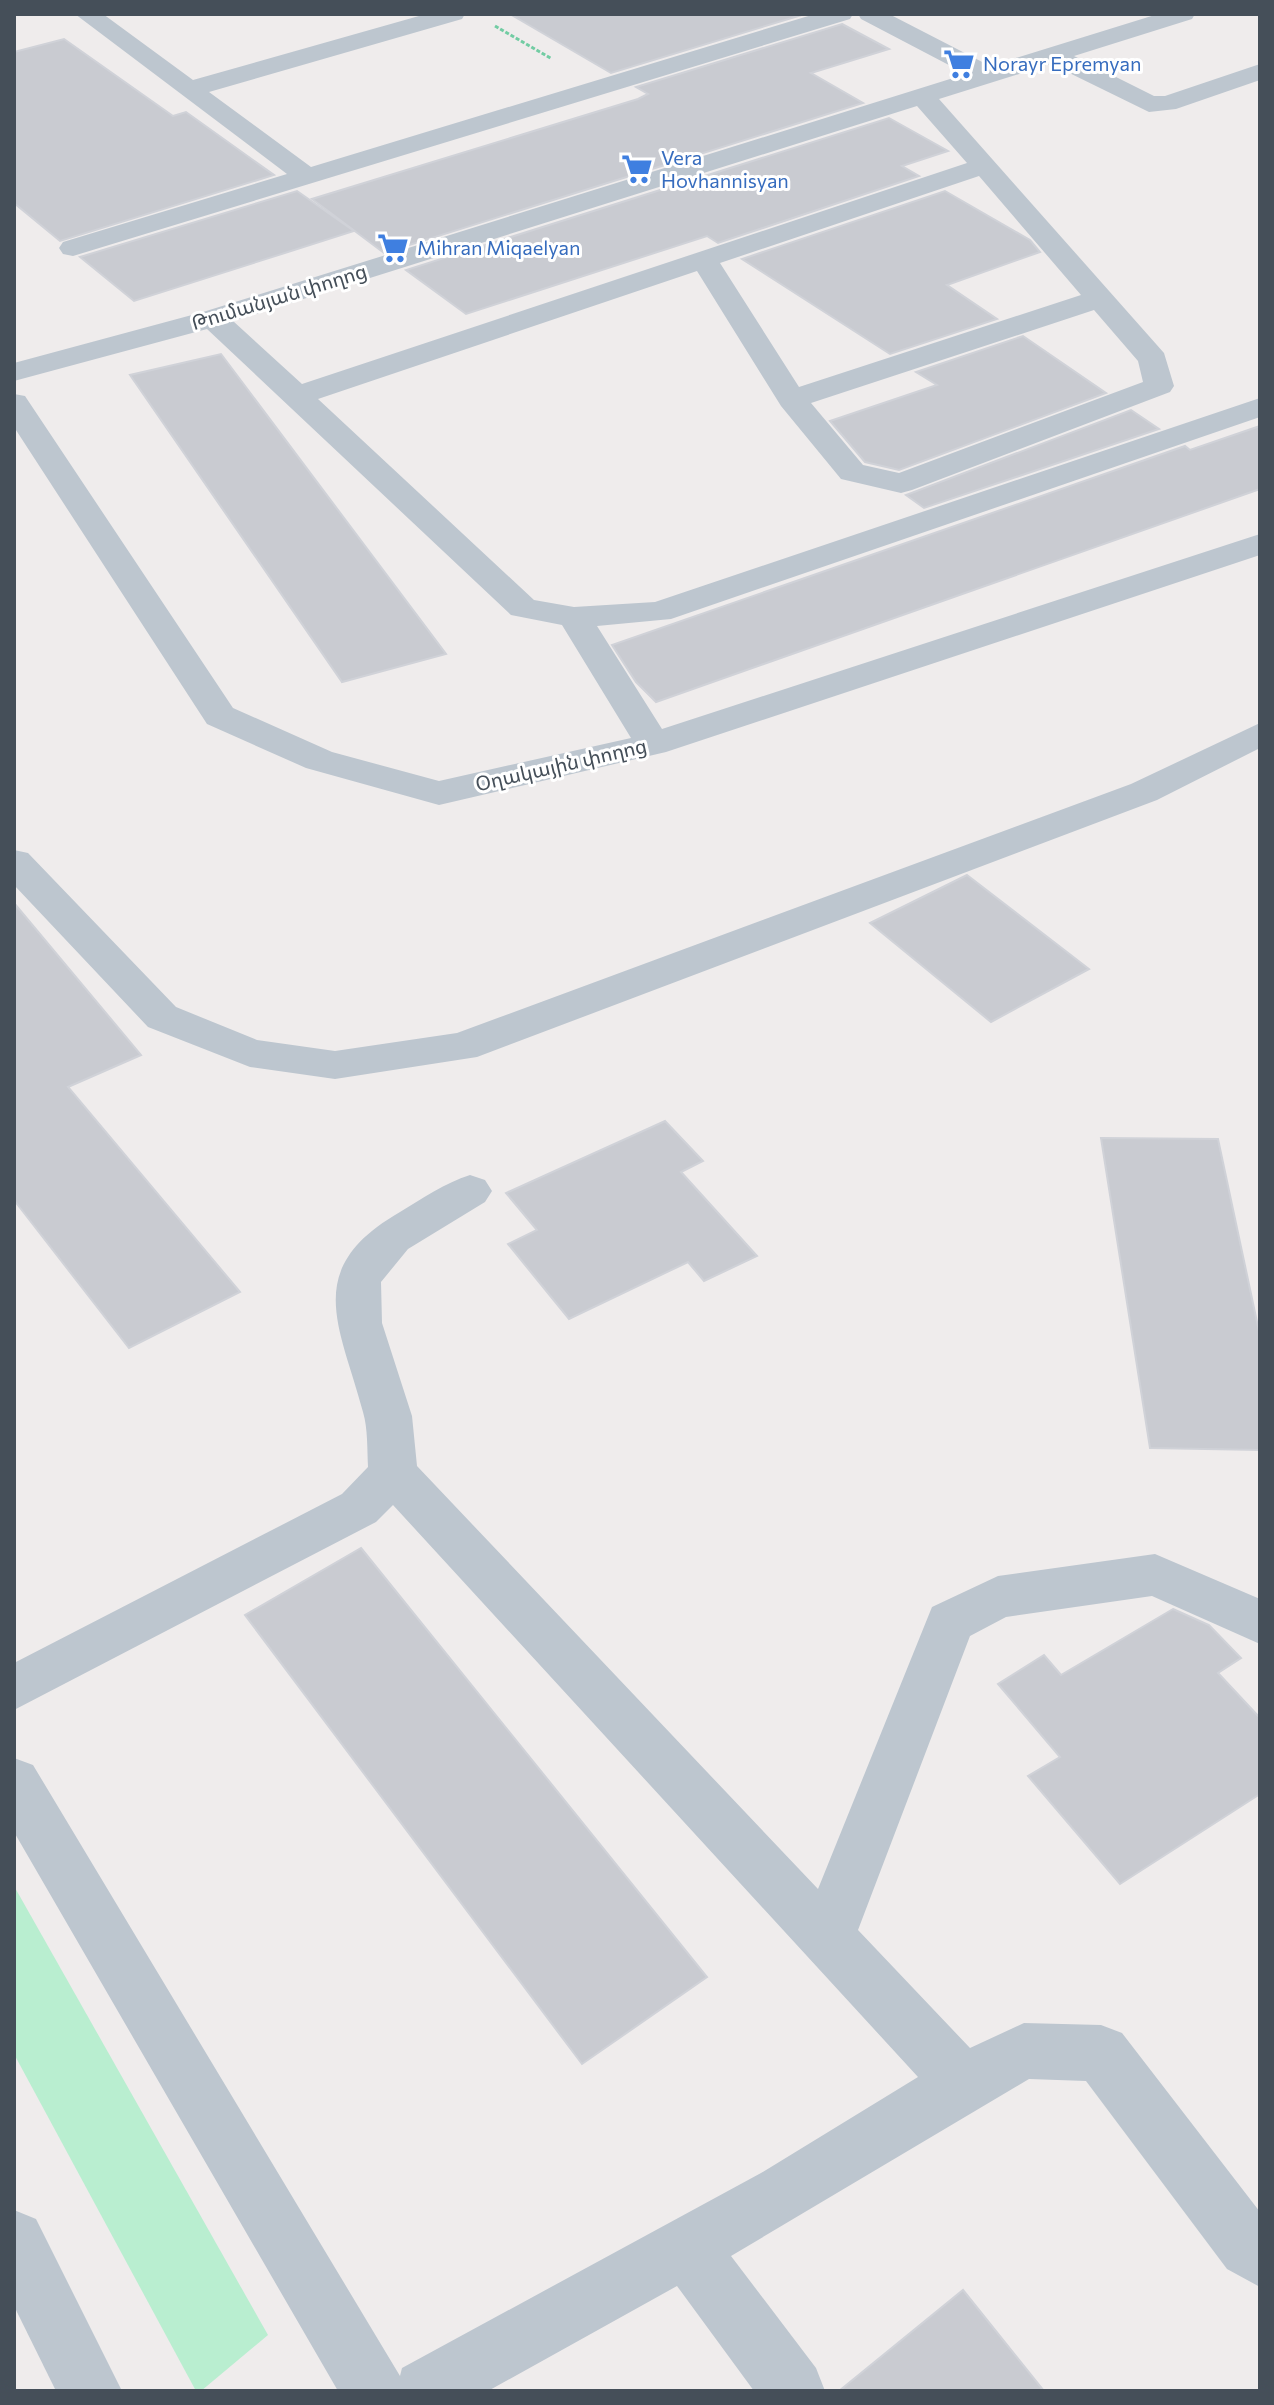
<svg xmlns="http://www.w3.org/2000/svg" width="1274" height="2405" viewBox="0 0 1274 2405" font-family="Commissioner,'Noto Sans Armenian',sans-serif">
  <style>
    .green { fill: #b9eed0 }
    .building { fill: #c9cbd1; stroke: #d0d2d8; stroke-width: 2 }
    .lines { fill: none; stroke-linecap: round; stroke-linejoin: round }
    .path { stroke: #72cca3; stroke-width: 3; stroke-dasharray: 4 2; stroke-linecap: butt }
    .minor { fill: #bdc6cf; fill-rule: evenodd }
    .labels { text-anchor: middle; stroke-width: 6; stroke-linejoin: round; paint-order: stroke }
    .far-shop-label { font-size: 20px; fill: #366cbe; stroke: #fff; text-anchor: start }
    .far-street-label { font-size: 20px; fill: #454f59; stroke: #fff }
  </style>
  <rect width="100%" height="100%" fill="#efecec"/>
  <polygon class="green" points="14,1886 268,2335 201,2391 196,2391 14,2054"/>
  <g class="building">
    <polygon points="510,14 805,14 611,73"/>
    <polygon points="842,24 889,49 811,73 863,103 384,253 312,199 638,99 648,94 636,87"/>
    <polygon points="64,39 173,116 186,112 274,175 60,241 14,203 14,52"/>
    <polygon points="889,118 948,151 902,166 919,176 718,243 707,236 466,314 406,270"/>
    <polygon points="297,191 354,231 134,301 80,257"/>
    <polygon points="945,191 1030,240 1040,252 947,285 997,319 890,354 742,259"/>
    <polygon points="1023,336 1106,393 899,470 865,462 830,421 937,385 916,372"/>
    <polygon points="221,354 446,654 342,682 130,375"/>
    <polygon points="1131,410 1159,429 924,508 906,495"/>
    <polygon points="1260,426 1260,489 656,702 636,682 612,645 1185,446 1190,450"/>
    <polygon points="967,875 1089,969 991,1022 870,923"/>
    <polygon points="14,903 141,1055 68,1087 240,1292 129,1348 14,1200"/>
    <polygon points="665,1121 703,1161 681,1172 757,1256 704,1281 688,1262 569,1319 508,1244 537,1230 506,1193"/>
    <polygon points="1101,1138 1218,1139 1260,1336 1260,1450 1150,1448"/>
    <polygon points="361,1548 707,1977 582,2064 245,1615"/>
    <polygon points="1173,1609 1209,1625 1241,1658 1218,1673 1260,1718 1260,1794 1120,1884 1028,1776 1060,1757 998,1684 1044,1655 1061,1675"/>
    <polygon points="963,2290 1044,2391 839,2391"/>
  </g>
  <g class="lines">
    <polyline class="path" points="495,26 552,59"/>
    <g class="minor">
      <polygon points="75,14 103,14 193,80 426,14 465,14 462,19 209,92 311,167 815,14 853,14 850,19 73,256 63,254 59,248 63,242 287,174"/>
      <path d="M858,14H889L990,66L1158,14H1195L1192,19L1074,56L1154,96H1165L1260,64V80L1176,109L1149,112L1051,64L939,99L1164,353L1174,386L1170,392L912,490L901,493L841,479L781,406L697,271L318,399L534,600L574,607L655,602L1260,398V417L671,619L597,626L662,729L1260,534V555L666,752L439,805L306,768L207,724L14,427V394L25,396L233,708L332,752L439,781L631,738L562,625L511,615L207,329L14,381V363L203,312L966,74L861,19ZM917,106L967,163L302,384L233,321ZM979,176L1081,295L799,387L720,263ZM1094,310L1138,361L1143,382L899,473L863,465L811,403Z"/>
      <polygon points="1260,723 1260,748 1157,800 477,1057 335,1079 250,1067 148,1027 14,885 14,850 28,853 176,1007 257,1040 335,1051 457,1033 1131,784"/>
      <path d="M470,1175L485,1180L492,1191L485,1202L408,1249L381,1282L382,1323L412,1416L417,1466L818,1889L932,1607L998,1576L1155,1554L1260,1599V1644L1152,1596L1006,1617L970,1636L858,1930L970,2048L1024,2023L1101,2025L1122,2033L1260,2212V2287L1227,2269L1086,2081L1029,2079L731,2256L816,2368L825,2391H754L677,2286L488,2391H338L14,1832V1758L33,1765L400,2376L402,2368L761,2173L918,2077L393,1505L376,1522L14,1710V1663L342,1494L368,1467C367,1449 368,1429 363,1412C340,1325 301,1269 400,1212C423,1198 445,1183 470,1175Z"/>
      <polygon points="14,2210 36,2219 122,2391 56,2391 14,2306"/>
    </g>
  </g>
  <defs>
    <symbol id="supermarket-bare" viewBox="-9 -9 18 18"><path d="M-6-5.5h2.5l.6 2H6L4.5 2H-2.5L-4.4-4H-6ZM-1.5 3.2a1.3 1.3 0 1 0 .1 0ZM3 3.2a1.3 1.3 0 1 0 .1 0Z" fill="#3f7fe0" stroke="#fff" stroke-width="2.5" paint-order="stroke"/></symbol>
  </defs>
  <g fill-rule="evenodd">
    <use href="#supermarket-bare" x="937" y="42" width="44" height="44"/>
    <use href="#supermarket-bare" x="615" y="147" width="44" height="44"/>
    <use href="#supermarket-bare" x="371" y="226" width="44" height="44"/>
  </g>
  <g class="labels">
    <g class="far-shop-label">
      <text x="983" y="71">Norayr Epremyan</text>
      <text x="661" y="165">Vera<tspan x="661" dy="23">Hovhannisyan</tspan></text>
      <text x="417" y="255">Mihran Miqaelyan</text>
    </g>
    <g class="far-street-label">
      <text transform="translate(279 297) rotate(-17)" y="7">Թումանյան փողոց</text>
      <text transform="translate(561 765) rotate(-13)" y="7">Օղակային փողոց</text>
    </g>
  </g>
  <rect width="1274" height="2405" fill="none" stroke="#454f59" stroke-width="32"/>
</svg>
